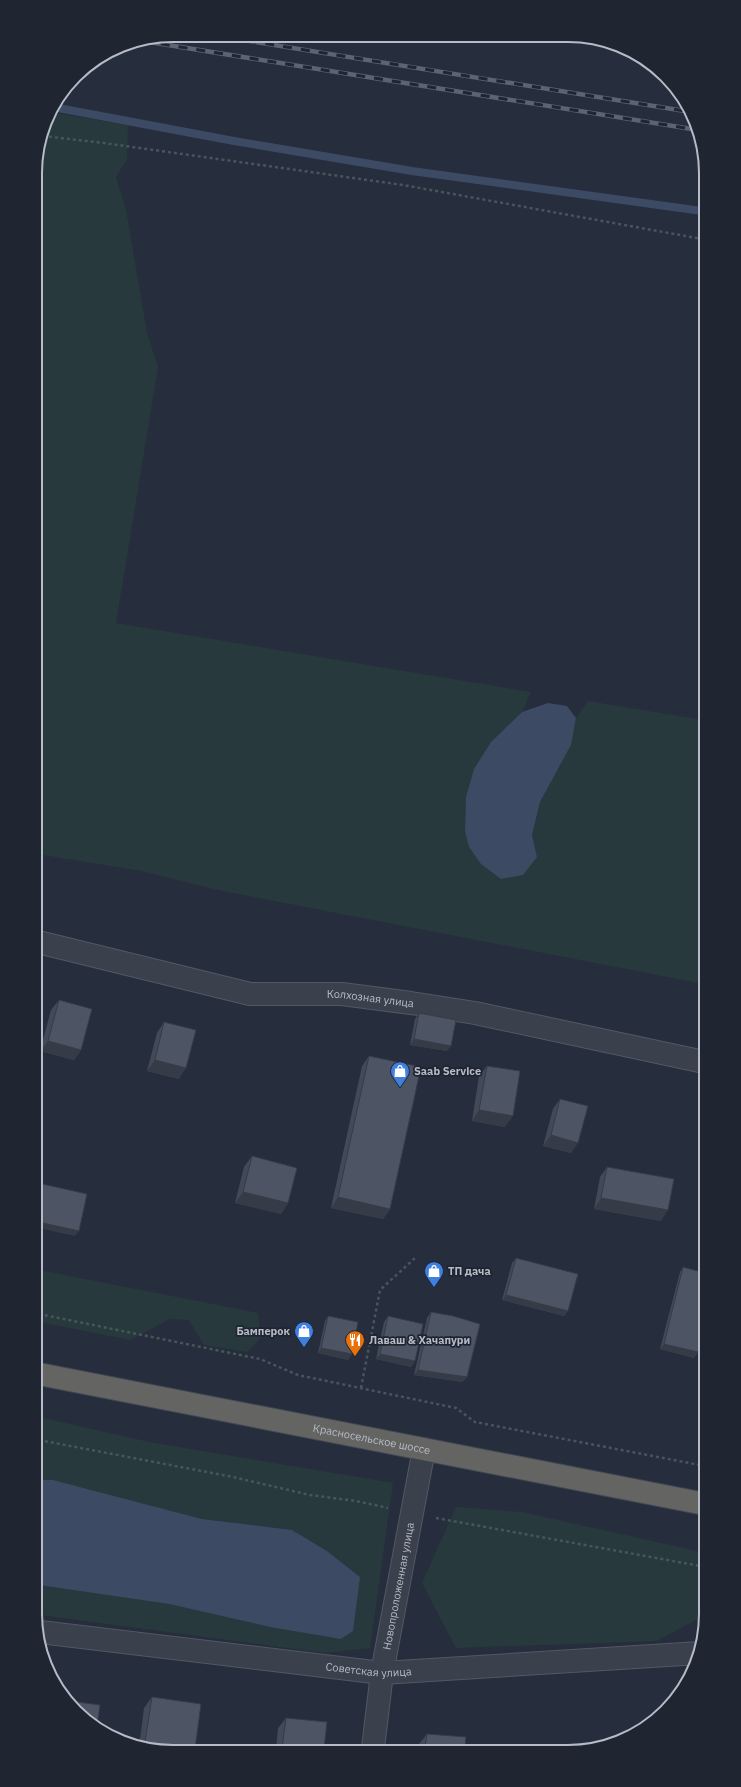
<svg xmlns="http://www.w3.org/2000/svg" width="741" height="1787" viewBox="0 0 741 1787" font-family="'IBM Plex Sans',sans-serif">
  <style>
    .green { fill: #28393d }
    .water { fill: #3d4a63 }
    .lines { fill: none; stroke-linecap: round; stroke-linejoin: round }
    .stream { stroke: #3d4a63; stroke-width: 8 }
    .minor-casing { stroke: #525864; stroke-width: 24 }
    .trunk-casing { stroke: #424854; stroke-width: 24 }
    .path { stroke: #46565a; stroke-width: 2.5; stroke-dasharray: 3 3; stroke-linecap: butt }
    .minor { stroke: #3a404c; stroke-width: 22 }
    .trunk { stroke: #646462; stroke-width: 22 }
    .rail-casing { stroke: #5c6373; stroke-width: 4.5 }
    .rail { stroke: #1f2531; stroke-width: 3; stroke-dasharray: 9; stroke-linecap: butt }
    .wall { fill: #424957 }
    .shaded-wall { fill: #363c47 }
    .building { fill: #4d5565; stroke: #363c47 }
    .labels { text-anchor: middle; stroke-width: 3.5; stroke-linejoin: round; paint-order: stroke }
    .street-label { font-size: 11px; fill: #b6bbc7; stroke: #1f2531 }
    .poi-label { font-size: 11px; font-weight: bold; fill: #b6bbc7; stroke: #1f2531; text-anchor: start }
    .rim { fill: none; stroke: #b6bbc7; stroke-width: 2 }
  </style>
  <rect width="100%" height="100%" fill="#262d3c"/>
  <g class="green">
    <polygon points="49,112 128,125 127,159 116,177 126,210 147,333 158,367 116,623 531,692 522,712 491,742 537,857 532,835 540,802 571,745 576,718 588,701 703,720 704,984 218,890 142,871 37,854 35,164"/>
    <polygon points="39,1270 258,1313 261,1338 247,1352 204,1345 189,1320 170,1319 130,1340 39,1322"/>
    <polygon points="39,1417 149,1442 393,1483 370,1648 325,1653 40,1615 39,1585 169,1604 270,1627 360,1577 327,1551 292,1530 202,1519 53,1480 39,1480"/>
    <polygon points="456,1507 522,1512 706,1553 706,1618 700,1618 656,1641 456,1648 422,1583"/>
  </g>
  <g class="water">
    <polygon points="548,703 567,706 576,718 571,745 540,802 532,835 537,857 523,875 501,879 481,864 469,847 465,831 466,797 474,769 491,742 522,712"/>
    <polygon points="39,1480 53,1480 202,1519 292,1530 327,1551 360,1577 353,1631 341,1639 270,1627 169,1604 39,1585"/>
  </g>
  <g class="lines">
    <polyline class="stream" points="53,107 234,141 412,171 702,211"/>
    <defs>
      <g id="minor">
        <path id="s1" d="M38,942L250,994H342L411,1003L475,1013L704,1062"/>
        <path id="s2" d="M40,1632L382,1673L700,1653"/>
        <path id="s3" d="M373,1748L382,1673L424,1449"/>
      </g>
      <g id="trunk">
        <path id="s4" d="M39,1374L705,1504"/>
      </g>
    </defs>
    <use href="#minor" class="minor-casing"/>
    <use href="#trunk" class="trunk-casing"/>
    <g class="path">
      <polyline points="43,136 104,143 403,185 702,239"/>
      <polyline points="39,1314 260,1359 298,1375 456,1408 475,1422 705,1466"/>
      <polyline points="361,1388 380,1290 415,1258"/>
      <polyline points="39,1440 233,1477 310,1495 356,1501 388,1508"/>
      <polyline points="436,1518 706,1567"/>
    </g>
    <use href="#minor" class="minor"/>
    <use href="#trunk" class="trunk"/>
    <defs>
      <g id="rail">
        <polyline points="212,35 691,112"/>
        <polyline points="143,41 698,130"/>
      </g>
    </defs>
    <use href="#rail" class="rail-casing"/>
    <use href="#rail" class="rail"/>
  </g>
  <g class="wall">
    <polygon points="59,1000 81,1050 74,1060 40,1051 51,1010"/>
    <polygon points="419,1013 447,1051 410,1045 415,1019"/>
    <polygon points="164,1022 179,1079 147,1071 157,1033"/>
    <polygon points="369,1056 390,1209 383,1219 331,1208 362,1066"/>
    <polygon points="487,1066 505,1127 472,1121 479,1076"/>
    <polygon points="560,1099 571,1153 543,1146 553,1109"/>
    <polygon points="252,1156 288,1203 281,1214 235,1203 244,1167"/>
    <polygon points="607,1167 661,1221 594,1209 600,1177"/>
    <polygon points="516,1258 568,1311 564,1316 502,1300 512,1263"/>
    <polygon points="683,1267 698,1352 694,1358 660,1349 680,1272"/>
    <polygon points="431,1312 463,1382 414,1375 427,1318"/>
    <polygon points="328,1316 348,1360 318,1353 325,1321"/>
    <polygon points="388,1316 415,1361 411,1367 376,1359 384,1322"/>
    <polygon points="152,1697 147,1749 139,1747 144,1708"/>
    <polygon points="286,1718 324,1749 276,1749 278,1728"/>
    <polygon points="427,1734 465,1748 419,1748 419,1744"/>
  </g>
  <g class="shaded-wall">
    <polygon points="414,1039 451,1046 447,1051 410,1045"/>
    <polygon points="48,1041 81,1050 74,1060 40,1051"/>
    <polygon points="155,1060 186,1068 179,1079 147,1071"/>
    <polygon points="479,1110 513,1116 505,1127 472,1121"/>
    <polygon points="551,1135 578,1143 571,1153 543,1146"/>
    <polygon points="243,1192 288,1203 281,1214 235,1203"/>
    <polygon points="338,1197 390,1209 383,1219 331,1208"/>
    <polygon points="601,1198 668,1210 661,1221 594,1209"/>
    <polygon points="38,1222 79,1231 75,1236 38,1228"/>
    <polygon points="506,1295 568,1311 564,1316 502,1300"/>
    <polygon points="664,1344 698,1352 694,1358 660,1349"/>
    <polygon points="321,1348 352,1354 348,1360 318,1353"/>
    <polygon points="380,1354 415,1361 411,1367 376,1359"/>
    <polygon points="418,1370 467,1377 463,1382 414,1375"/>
    <polygon points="145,1742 191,1749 147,1749 142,1748"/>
  </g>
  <g class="building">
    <polygon points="59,1000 92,1009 81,1050 48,1041"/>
    <polygon points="419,1013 456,1020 451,1046 414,1039"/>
    <polygon points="164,1022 196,1030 186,1068 155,1060"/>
    <polygon points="369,1056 421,1067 390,1209 338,1197"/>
    <polygon points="487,1066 520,1071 513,1116 479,1110"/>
    <polygon points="560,1099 588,1106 578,1143 551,1135"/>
    <polygon points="252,1156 297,1168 288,1203 243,1192"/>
    <polygon points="607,1167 674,1179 668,1210 601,1198"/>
    <polygon points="38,1183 87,1194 79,1231 38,1222"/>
    <polygon points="516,1258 578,1274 568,1311 506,1295"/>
    <polygon points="683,1267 705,1273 705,1325 698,1352 664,1344"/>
    <polygon points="431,1312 453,1316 480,1324 467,1377 418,1370"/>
    <polygon points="328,1316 358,1322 352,1354 321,1348"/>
    <polygon points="388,1316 423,1324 415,1361 380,1354"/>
    <polygon points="152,1697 201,1704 195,1749 145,1742"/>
    <polygon points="70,1701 100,1705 97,1727 76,1712"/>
    <polygon points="286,1718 327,1722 324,1749 282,1749"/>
    <polygon points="427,1734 466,1737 465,1748 425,1748"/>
    <polygon points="534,1745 559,1748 534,1748"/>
  </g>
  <defs>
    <symbol id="shop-pin" viewBox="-11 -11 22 30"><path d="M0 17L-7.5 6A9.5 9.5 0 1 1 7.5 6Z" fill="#3f7fe0" stroke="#1f2531"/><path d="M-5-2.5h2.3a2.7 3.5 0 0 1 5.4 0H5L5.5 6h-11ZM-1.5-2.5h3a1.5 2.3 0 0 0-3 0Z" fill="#fff"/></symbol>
    <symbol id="restaurant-pin" viewBox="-11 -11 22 30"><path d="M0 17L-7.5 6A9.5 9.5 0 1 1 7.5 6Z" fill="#e8710a" stroke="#1f2531"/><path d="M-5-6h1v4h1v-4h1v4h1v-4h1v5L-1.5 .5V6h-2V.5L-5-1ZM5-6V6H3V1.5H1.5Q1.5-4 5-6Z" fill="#fff"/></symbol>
  </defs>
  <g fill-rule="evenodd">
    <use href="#shop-pin" x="389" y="1060" width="22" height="30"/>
    <use href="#shop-pin" x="423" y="1260" width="22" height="30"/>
    <use href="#shop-pin" x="293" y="1320" width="22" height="30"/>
    <use href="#restaurant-pin" x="344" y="1329" width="22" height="30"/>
  </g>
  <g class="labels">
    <g class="street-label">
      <text dy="4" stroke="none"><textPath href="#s1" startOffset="339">Колхозная улица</textPath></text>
      <text dy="4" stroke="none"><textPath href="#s4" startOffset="339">Красносельское шоссе</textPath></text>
      <text dy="4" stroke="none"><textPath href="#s3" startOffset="164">Новопроложенная улица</textPath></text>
      <text dy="4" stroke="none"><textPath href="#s2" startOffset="331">Советская улица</textPath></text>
    </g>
    <g class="poi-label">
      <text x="414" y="1075">Saab Service</text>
      <text x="448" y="1275">ТП дача</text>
      <text x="290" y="1335" text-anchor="end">Бамперок</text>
      <text x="369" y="1344">Лаваш &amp; Хачапури</text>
    </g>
  </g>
  <path d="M0 0H741V1787H0ZM173 42H568A131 131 0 0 1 699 173V1614A131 131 0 0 1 568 1745H173A131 131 0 0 1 42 1614V173A131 131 0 0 1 173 42Z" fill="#1f2531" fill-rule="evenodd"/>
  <path class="rim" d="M173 42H568A131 131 0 0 1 699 173V1614A131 131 0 0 1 568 1745H173A131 131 0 0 1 42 1614V173A131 131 0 0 1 173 42Z"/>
</svg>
